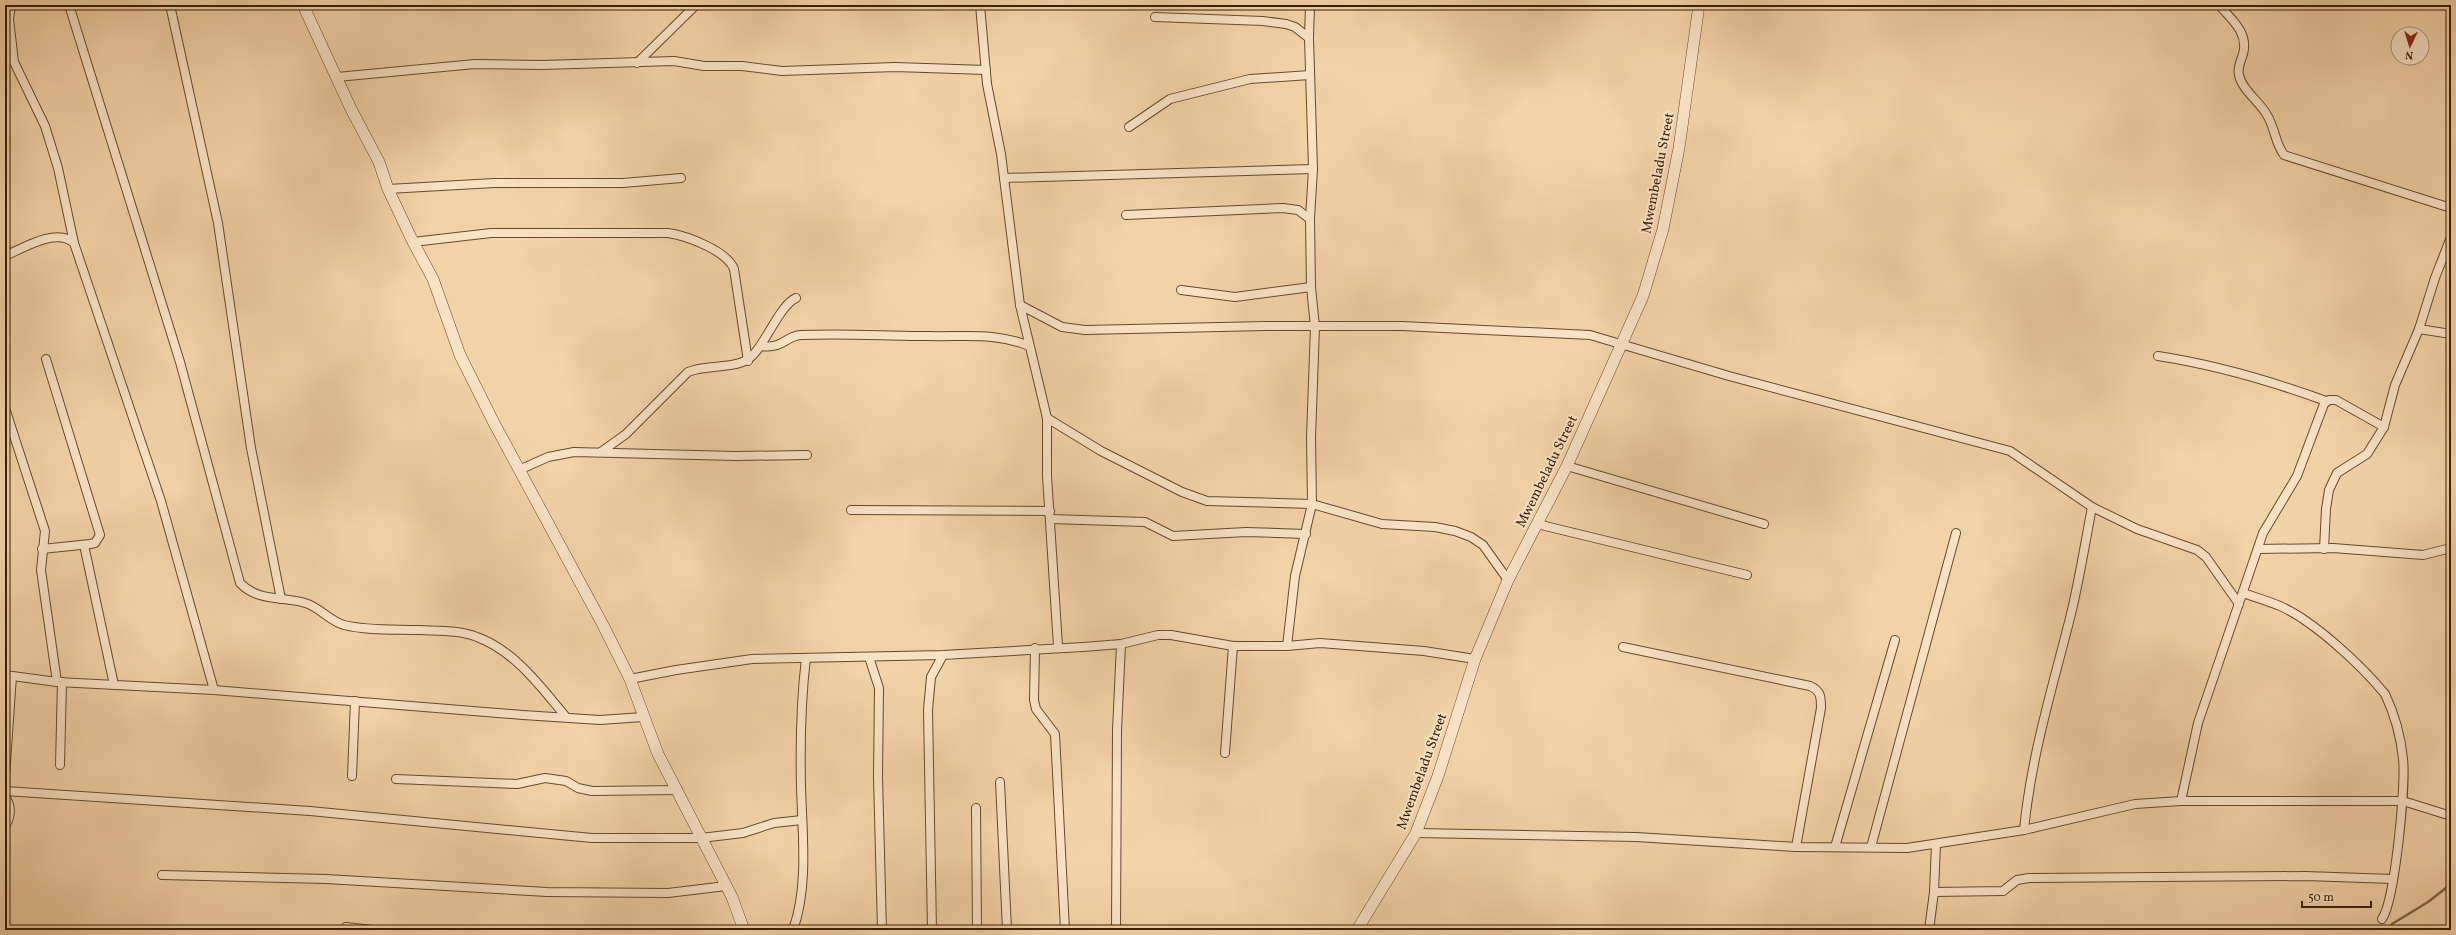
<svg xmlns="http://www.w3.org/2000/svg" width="2456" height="935" viewBox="0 0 2456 935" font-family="Vollkorn,serif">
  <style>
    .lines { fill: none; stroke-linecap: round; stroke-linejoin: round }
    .stream { stroke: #826645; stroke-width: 2.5 }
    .minor-casing { stroke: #664c2d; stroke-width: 10 }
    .tertiary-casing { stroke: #664c2d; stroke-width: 12 }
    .minor { stroke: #f7e2c6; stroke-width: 8 }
    .tertiary { stroke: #f7e2c6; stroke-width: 11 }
    .labels { text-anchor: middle; stroke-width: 4; stroke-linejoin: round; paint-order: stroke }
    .street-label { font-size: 14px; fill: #381f04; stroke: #f7e2c6 }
  </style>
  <rect width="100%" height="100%" fill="#f2d2a7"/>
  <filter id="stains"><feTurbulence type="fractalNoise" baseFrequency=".005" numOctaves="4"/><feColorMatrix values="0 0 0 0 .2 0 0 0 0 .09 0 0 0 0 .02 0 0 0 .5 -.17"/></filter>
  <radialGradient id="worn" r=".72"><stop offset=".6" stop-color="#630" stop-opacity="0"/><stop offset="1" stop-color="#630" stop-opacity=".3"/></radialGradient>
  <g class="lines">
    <polyline class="stream" points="2390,930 2392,924 2428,902 2451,884"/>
    <defs>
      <g id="minor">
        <polyline points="11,5 9,19 14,62 45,126 58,168 74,243"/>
        <path d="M69,5L180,362L240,583C258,602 282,596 305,603C320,607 329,621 344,625C369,631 395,629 420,630C438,631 460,630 477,637C515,651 541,687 566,717"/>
        <polyline points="170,5 218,223 251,448 281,599"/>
        <polyline points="980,5 987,84 1001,154 1020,305 1047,418 1047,476 1058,646"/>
        <path d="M2219,5C2232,20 2249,33 2243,54C2241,61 2237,68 2239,75C2242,90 2260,102 2267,115C2275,128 2275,143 2284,155L2451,208"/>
        <polyline points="1155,17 1263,21 1286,24 1295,27 1309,38"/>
        <polyline points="637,63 696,5"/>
        <polyline points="337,77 475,64 542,65 674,61 704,66 742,66 782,71 895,67 986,70"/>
        <polyline points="1129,127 1170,99 1250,79 1310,75"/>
        <polyline points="1004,178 1313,169"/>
        <polyline points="388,189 494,183 623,183 681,178"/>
        <polyline points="1126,215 1283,208 1298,210 1310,219"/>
        <path d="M413,242L491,233H668C688,236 727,251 734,269L748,361"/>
        <path d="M5,256C23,248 57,227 74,243L161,501L214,690"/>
        <polyline points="1181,290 1235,297 1311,287"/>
        <polyline points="1020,305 1062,327 1085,330 1265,326 1402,326 1590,335 1729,376 2010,451 2092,507 2137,529 2197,550 2206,557 2239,604"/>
        <polyline points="2419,329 2451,334"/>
        <path d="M761,346C784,349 785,336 801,335C844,333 887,336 930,336C965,337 996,332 1029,346"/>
        <path d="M2158,356C2217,365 2271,381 2326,401"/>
        <polyline points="5,408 45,531 41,570 57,682"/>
        <polyline points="1047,418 1101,451 1182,492 1207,501 1312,504 1382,524 1435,527 1455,531 1471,537 1483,545 1508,580"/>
        <path d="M601,452L626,434L688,372C708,363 738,371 753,355C766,342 781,304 796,298"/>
        <polyline points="1567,466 1764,524"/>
        <polyline points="519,470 548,457 574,452 736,456 807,455"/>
        <polyline points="851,510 1050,511"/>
        <polyline points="1050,519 1145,522 1173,536 1246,532 1306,534"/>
        <polyline points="1537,524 1747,575"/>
        <polyline points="84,545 114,685"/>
        <polyline points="42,549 90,544 95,543 100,535 46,359"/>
        <polyline points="2258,549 2333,548 2423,555 2451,548"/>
        <polyline points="2324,549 2326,509 2329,490 2337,473 2367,454 2384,427 2395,385 2419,329 2435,278 2451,237"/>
        <path d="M2243,593C2255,597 2268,601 2280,606C2314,621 2361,665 2385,694C2394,713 2401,738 2403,759C2406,785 2395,900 2382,919"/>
        <polyline points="1287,646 1295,576 1312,504 1311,437 1315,327 1311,287 1310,219 1313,169 1309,38 1310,5"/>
        <path d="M1623,647L1810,686C1821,691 1821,697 1821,708L1796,847"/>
        <polyline points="1035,648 1034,700 1036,709 1055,734 1065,930"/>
        <polyline points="869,657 879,688 878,777 882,930"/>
        <polyline points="5,675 57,682 214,690 523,715 600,720 643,717"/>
        <polyline points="630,679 676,670 752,659 943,655 1083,647 1121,644 1158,635 1171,635 1233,646 1287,646 1320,643 1424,651 1475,659"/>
        <polyline points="1225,753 1233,646"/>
        <polyline points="60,765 62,682"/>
        <polyline points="352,776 355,701"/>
        <polyline points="5,777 12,676"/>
        <polyline points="396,779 517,784 545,778 566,781 578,788 592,791 678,790"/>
        <polyline points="1000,782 1007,930"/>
        <polyline points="5,791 310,811 592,838 701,838 743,833 774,823 802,820"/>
        <path d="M5,797C12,806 11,816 5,827"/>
        <polyline points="2181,801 2198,723 2263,533 2297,476 2324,404 2329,400 2336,400 2384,427"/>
        <polyline points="976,808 977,930"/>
        <path d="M2024,830C2031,757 2052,689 2070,618C2079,582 2085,544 2092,507"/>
        <polyline points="1416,833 1636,837 1796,847 1907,848 2024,830 2135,804 2181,801 2403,801 2451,816"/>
        <polyline points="1835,847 1895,640"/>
        <polyline points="1871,847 1956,533"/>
        <polyline points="162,875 326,879 547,892 668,893 726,886"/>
        <polyline points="1934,892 2003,891 2017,880 2029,878 2305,876 2393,879"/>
        <polyline points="346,927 372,930"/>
        <path d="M793,930C809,885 802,832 801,785C800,742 801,700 806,658"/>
        <polyline points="932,930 928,710 931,677 943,655"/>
        <polyline points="1116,930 1117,731 1121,644"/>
        <polyline points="1929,930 1934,892 1936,844"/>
      </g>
      <g id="tertiary">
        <polyline points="303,5 351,109 379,162 388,189 413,242 433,279 460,355 494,423 603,625 630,679 658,754 732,897 744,930"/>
        <polyline points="1357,930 1416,833 1438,776 1475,659 1508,580 1567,466 1643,296 1663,229 1679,148 1699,5"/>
      </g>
    </defs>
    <use href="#minor" class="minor-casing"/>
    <use href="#tertiary" class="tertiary-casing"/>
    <use href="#minor" class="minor"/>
    <use href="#tertiary" class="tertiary"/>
  </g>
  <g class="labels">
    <g class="street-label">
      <text transform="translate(1657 173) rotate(-79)" y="5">Mwembeladu Street</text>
      <text transform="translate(1546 471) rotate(-64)" y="5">Mwembeladu Street</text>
      <text transform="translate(1421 771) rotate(-70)" y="5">Mwembeladu Street</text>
    </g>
  </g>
  <rect width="2456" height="935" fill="none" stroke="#f2d2a7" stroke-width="20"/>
  <rect x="6" y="6" width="2444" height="923" fill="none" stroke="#381f04" stroke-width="2"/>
  <rect x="10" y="10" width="2436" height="915" fill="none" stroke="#381f04"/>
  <g transform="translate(2410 46) rotate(184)"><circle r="19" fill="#f7e2c6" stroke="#ab9478"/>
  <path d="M0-3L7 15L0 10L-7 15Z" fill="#8f2418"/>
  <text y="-6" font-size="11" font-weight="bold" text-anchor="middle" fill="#381f04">N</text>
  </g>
  <path d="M2302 901v6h69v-6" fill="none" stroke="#381f04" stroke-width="2"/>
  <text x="2308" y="901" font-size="12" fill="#381f04" stroke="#f7e2c6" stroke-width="3" paint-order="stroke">50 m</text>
  <rect width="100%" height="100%" filter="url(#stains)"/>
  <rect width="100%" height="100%" fill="url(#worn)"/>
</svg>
